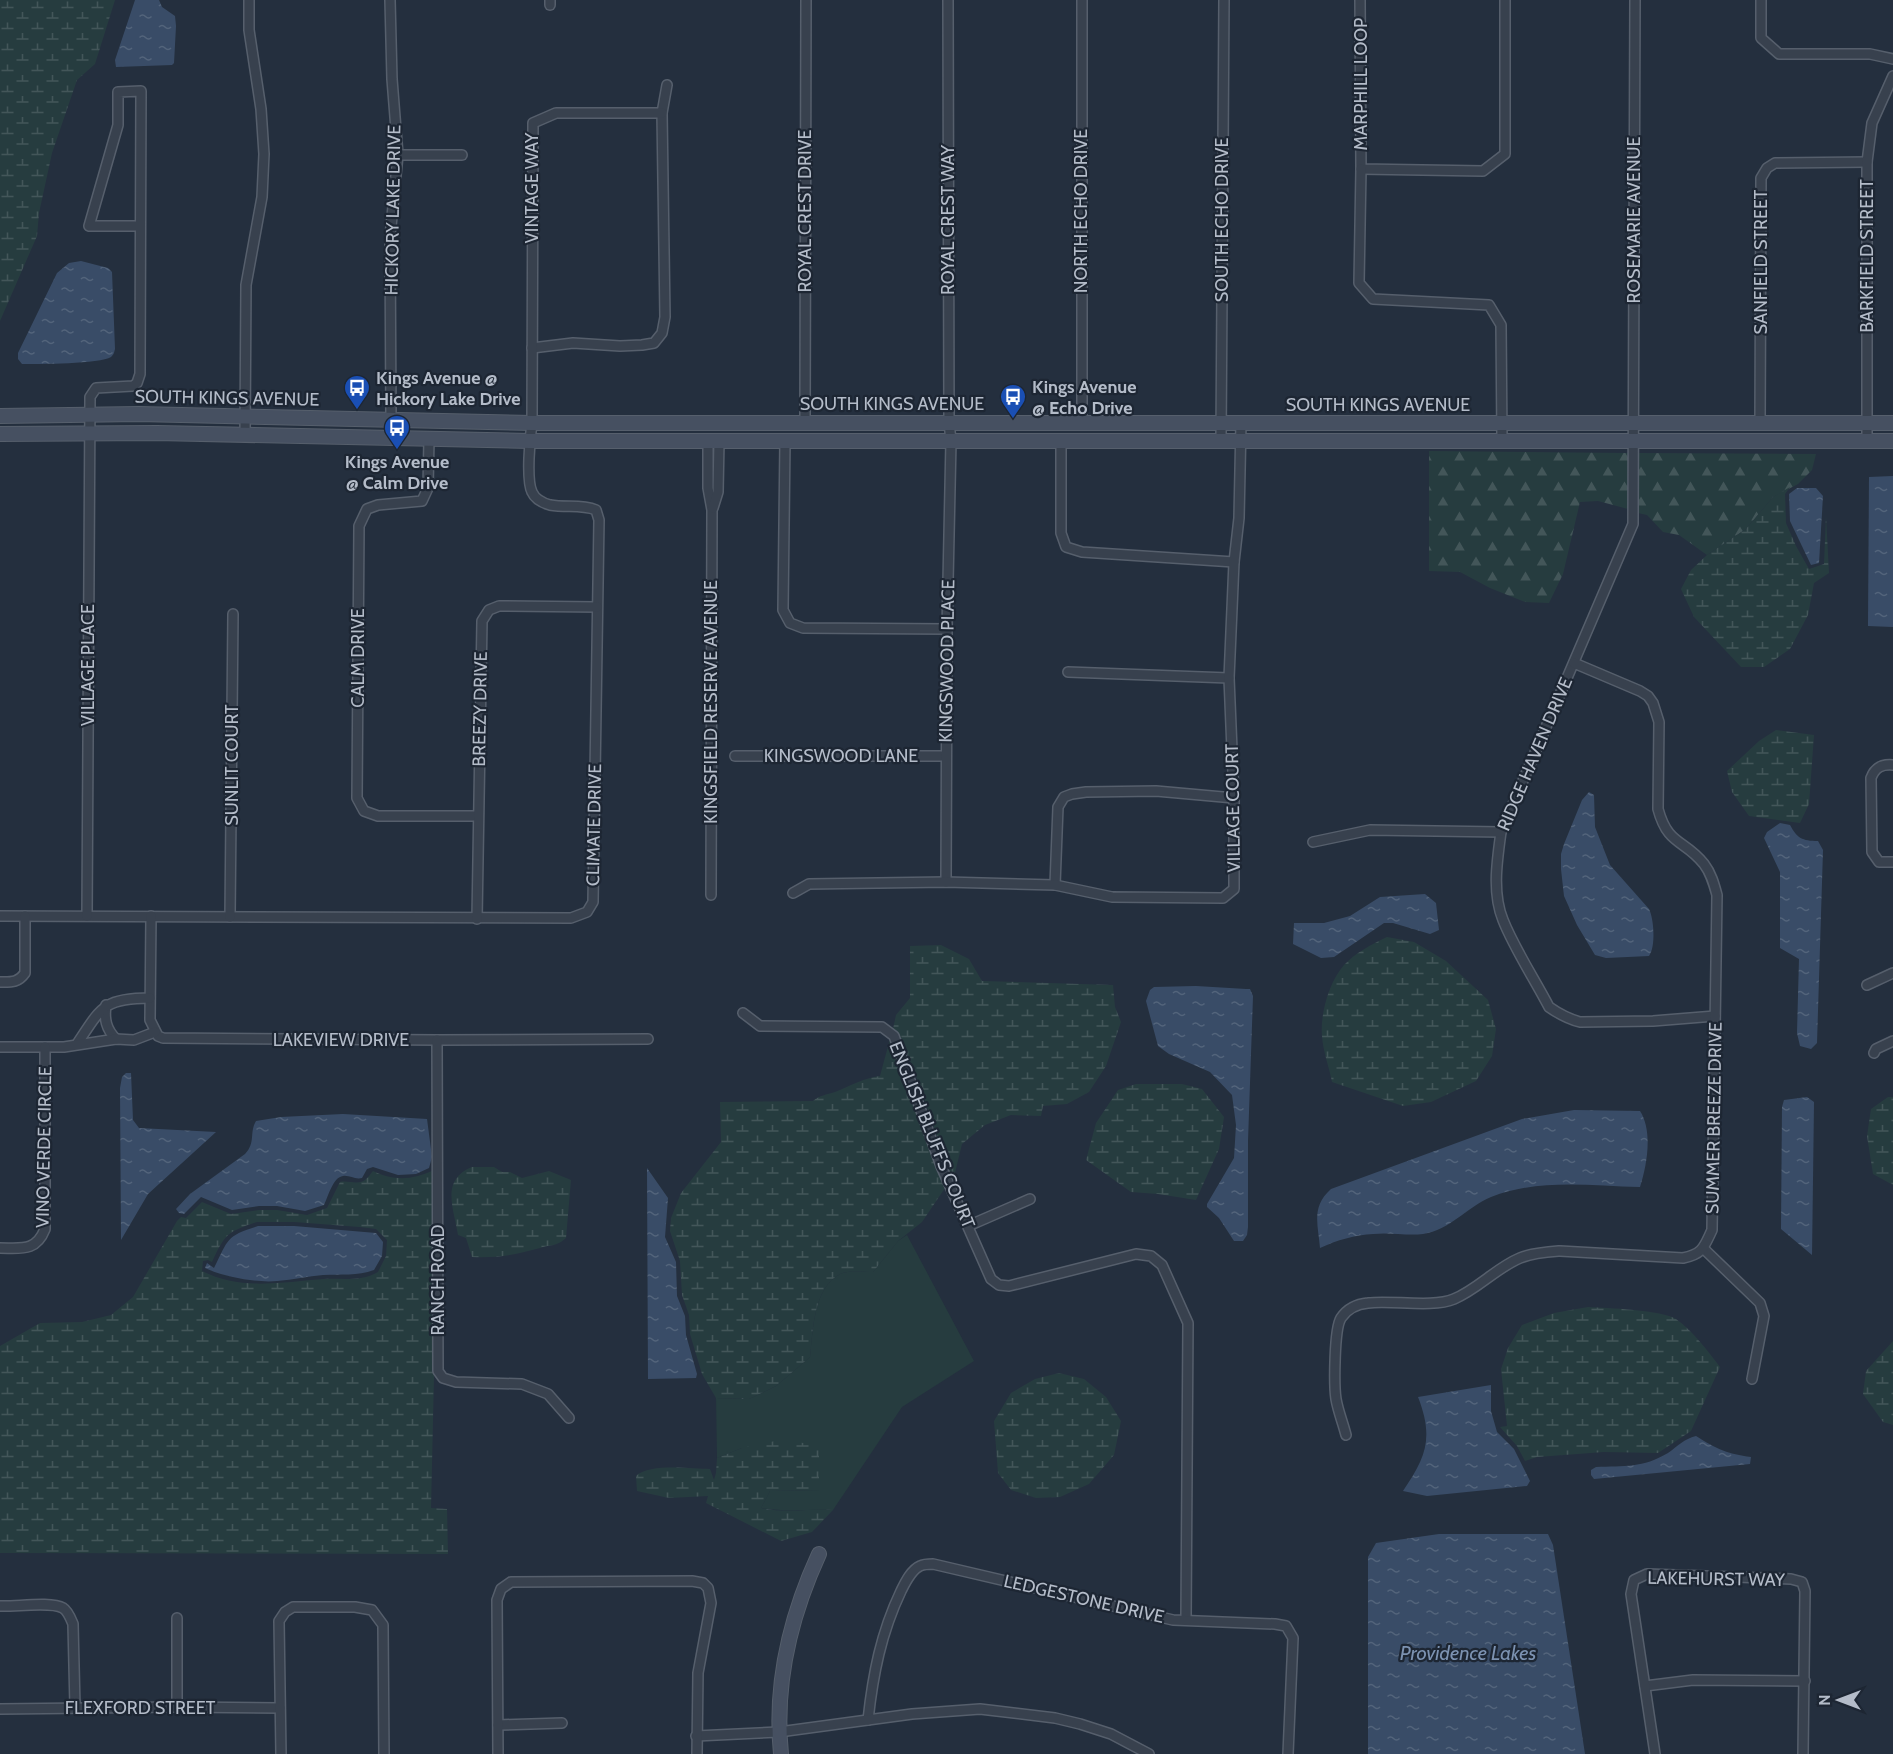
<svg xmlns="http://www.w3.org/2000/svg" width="1893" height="1754" viewBox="0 0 1893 1754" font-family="Cabin,sans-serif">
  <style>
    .grass { fill: #263c3f }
    .forest { fill: url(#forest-firs) }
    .wetland { fill: url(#wetland-marsh); fill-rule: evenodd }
    .water { fill: url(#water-ripples) }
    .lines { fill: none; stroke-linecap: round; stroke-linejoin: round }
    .street-casing { stroke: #565f6c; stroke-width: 12 }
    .secondary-casing { stroke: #565f6c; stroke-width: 16 }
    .street { stroke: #38414e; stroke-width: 9 }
    .secondary { stroke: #465061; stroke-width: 14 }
    .labels { text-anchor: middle; stroke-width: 4.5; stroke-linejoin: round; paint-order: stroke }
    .street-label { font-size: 18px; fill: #b4bcc9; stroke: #1d2633 }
    .poi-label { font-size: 18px; font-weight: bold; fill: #b4bcc9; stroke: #1d2633; text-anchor: start }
    .water-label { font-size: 20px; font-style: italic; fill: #7c92b1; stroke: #1d2633 }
  </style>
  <defs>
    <pattern id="forest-firs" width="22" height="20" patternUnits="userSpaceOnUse" patternTransform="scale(1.5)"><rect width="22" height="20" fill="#263c3f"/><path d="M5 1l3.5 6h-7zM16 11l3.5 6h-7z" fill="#435659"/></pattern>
    <pattern id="wetland-marsh" width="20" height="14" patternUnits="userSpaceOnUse" patternTransform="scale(1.5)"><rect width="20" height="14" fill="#263c3f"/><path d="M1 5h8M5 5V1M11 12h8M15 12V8" fill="none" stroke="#435659"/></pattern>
    <pattern id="water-ripples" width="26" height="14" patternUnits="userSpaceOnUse" patternTransform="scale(1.5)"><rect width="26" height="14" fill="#394c67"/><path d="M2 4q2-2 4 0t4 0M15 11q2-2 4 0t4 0" fill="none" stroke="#53647b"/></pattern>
  </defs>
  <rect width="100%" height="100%" fill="#242f3e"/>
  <path class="grass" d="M907,1235L974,1361L902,1407L833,1510C808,1509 785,1512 761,1508L770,1491L819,1490L742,1448L717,1458L716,1398L749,1399L776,1386L810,1357C813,1331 813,1288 840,1274C848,1270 864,1272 873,1272L898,1241Z"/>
  <g class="forest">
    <polygon points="1429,451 1628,453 1628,509 1598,501 1580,502 1563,574 1549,603 1525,602 1490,588 1460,572 1429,571"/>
    <polygon points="1639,453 1816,454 1812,470 1798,484 1773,497 1746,529 1707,555 1679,535 1663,532 1647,515 1638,513"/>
  </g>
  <g class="wetland">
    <polygon points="0,0 115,0 95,64 77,80 52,153 39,213 37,236 0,321"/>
    <polygon points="1790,487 1785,494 1786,523 1796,546 1809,569 1824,564 1826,516 1829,573 1814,583 1808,615 1790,649 1764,667 1741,667 1694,617 1681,589 1691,570 1707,555 1746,529 1773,497"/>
    <polygon points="1776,730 1814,735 1809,804 1800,823 1749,816 1732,792 1727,771 1759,741"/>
    <path d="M1387,937L1414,942L1446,961L1488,1000L1496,1029L1492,1056L1476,1081L1431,1102L1403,1106L1332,1082C1329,1067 1323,1051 1322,1036C1320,1014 1329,982 1344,965C1355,953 1372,944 1387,937Z"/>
    <path d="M941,945L969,959L982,981L1113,985L1115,1007L1121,1022L1106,1066L1089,1092L1067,1104L1043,1106L1041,1116L1011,1115L985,1125L962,1144L953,1181C942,1155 908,1040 893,1029L896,1015L910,998V946Z"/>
    <path d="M890,1039L945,1188L922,1222L898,1241L873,1272C864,1272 848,1270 840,1274C813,1288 813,1331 810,1357L776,1386L749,1399L716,1398L702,1374L690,1334L689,1315L682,1295L680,1261L670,1231L671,1218L681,1193L721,1142L720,1102L813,1101C820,1095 826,1095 835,1092C850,1086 864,1078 880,1076Z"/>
    <polygon points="1136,1084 1182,1084 1202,1089 1224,1117 1219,1149 1196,1200 1158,1194 1131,1192 1086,1160 1096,1123 1118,1090"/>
    <polygon points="1888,1097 1893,1097 1893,1185 1873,1174 1867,1136 1871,1109"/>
    <path d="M472,1167H494L502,1172H510L522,1178L549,1171L571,1180L566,1238C556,1247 552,1244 540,1248C514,1255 499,1258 472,1257L466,1238L458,1235C454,1209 440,1180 472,1167Z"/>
    <path d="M373,1171C394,1181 412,1180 432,1171L434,1376L431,1508L447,1509L448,1554L0,1553V1346L40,1323L82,1322L111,1315L133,1297L177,1221L181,1217L186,1218L202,1202L231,1214L259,1210H277L307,1215L327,1208L340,1182C348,1180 359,1186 366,1179C369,1177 370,1174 373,1171ZM257,1222H294L360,1227L376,1229L387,1240L386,1256L378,1272C361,1282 342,1278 324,1279C282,1282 241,1291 202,1271L203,1261L208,1260L212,1262C225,1234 227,1232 257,1222Z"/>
    <path d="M1588,1307C1606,1308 1663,1310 1676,1319C1693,1331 1707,1350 1720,1367L1691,1431L1658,1453L1604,1452L1537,1457L1525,1461L1517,1446L1500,1427L1507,1426L1501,1369L1508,1348L1522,1325L1554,1313Z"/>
    <polygon points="1893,1341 1893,1425 1883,1422 1863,1394 1866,1371"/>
    <polygon points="1059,1373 1084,1379 1106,1397 1121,1421 1114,1455 1089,1484 1060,1497 1036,1498 1011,1490 998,1473 994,1421 1011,1393 1035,1379"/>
    <path d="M780,1440L819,1445V1490L770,1491L761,1508C784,1513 809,1509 833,1510L812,1532L781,1541L706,1503L708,1496L669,1498L637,1491L636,1476C650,1463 691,1469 710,1469L714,1480L716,1473L717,1458L742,1448Z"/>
  </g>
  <g class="water">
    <polygon points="135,0 159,0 162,7 175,16 176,26 174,63 172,65 116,67 115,60"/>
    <path d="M81,261L108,268L112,272L115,349C114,353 114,354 111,357C100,364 38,364 22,364L18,359V353L57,273L69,263Z"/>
    <polygon points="1893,476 1893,627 1868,626 1869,477"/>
    <polygon points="1797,488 1816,488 1823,496 1819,563 1811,565 1790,521 1789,494"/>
    <path d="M1589,792L1594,795L1595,827L1610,865L1649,909C1654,919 1656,947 1649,956L1606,958L1595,955L1577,925L1564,896L1561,869V854L1564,844L1582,800Z"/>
    <path d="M1780,823L1790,825C1797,838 1802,841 1818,841L1823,850L1817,1043L1811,1049L1800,1046L1797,1033L1799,959L1780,948V872L1764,838L1767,832Z"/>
    <polygon points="1425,894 1436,903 1439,930 1430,934 1393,923 1384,923 1334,957 1321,958 1293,944 1294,923 1324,923 1350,916 1380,897"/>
    <polygon points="1196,986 1246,989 1250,989 1253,996 1248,1141 1248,1227 1247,1235 1243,1241 1234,1241 1219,1218 1207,1207 1207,1204 1234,1158 1236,1125 1232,1095 1210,1072 1169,1054 1158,1046 1146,1001 1150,990 1154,987"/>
    <polygon points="126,1073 131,1073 133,1120 139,1128 216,1132 148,1194 121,1240 120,1088 122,1077"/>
    <polygon points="1807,1097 1814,1102 1812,1255 1781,1229 1782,1107 1784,1100"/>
    <path d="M1574,1110L1640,1111C1653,1131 1647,1165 1640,1187C1590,1186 1540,1178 1491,1197C1467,1207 1450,1230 1423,1234C1407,1236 1390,1232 1373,1234C1355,1235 1337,1240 1320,1248C1318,1224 1311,1207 1331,1189L1522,1119Z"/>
    <path d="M343,1114L427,1119L432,1157L429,1168L416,1174L398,1175L373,1167L367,1169L362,1178C355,1180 350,1175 343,1176C333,1177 328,1197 324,1205L305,1211L277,1206H259L232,1210L201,1197L184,1214L179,1213L176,1209L190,1194L245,1154C256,1142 249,1133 256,1121L281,1117Z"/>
    <polygon points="647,1168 668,1198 665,1237 676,1262 677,1296 685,1316 686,1335 697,1374 696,1378 648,1379"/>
    <path d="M258,1226H294L376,1233L383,1242L382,1256L374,1270C357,1276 341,1274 323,1275C308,1276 293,1280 277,1281C257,1283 224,1277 205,1268L207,1263L214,1268C229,1238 226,1236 258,1226Z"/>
    <path d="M1491,1385V1411L1497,1432L1514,1449L1530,1481L1527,1486L1427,1496L1403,1491C1426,1457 1434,1438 1418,1397Z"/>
    <path d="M1696,1436C1716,1449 1728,1454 1751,1457L1750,1464L1594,1479L1591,1475V1470L1596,1467C1624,1466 1643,1468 1668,1453C1678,1446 1684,1439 1696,1436Z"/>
    <polygon points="1439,1534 1548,1534 1553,1545 1585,1754 1368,1754 1368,1557 1376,1543"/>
  </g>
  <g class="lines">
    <defs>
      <g id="street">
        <polyline points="390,0 392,79 398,155 390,237 391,420"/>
        <polyline points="1360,0 1361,169 1483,171 1505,154 1505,0"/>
        <path d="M1635,0L1633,524L1501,832C1497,861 1492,893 1503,920C1514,948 1535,980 1549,1007C1559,1014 1568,1019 1580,1022L1653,1021L1715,1016"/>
        <polyline points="1761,0 1761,38 1779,54 1870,54 1893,59"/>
        <polyline points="550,5 550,0"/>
        <polyline points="398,155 462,155"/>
        <polyline points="1361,169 1359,283 1373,299 1489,305 1501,325 1502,440"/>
        <polyline points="532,348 573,343 620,346 642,345 654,343 662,333 665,317 662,113 667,85"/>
        <polyline points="805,422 806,0"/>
        <polyline points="1082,422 1082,0"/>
        <polyline points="1760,423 1761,178 1767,168 1775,163 1867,162"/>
        <polyline points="245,435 246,285 262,197 264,154 261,109 249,30 249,0"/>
        <polyline points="429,439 428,488 422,501 378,505 367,509 359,526 357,798 364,811 378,816 478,816"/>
        <polyline points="1061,440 1061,533 1066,547 1082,552 1234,562"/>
        <polyline points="1221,440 1224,0"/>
        <polyline points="708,441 708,488 712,510 711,895"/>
        <polyline points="785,441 783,610 790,623 803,628 947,629"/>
        <polyline points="1867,441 1867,162 1872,123 1893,76"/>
        <polyline points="713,508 718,492 719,441"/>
        <polyline points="1068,672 1229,678"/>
        <polyline points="735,756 946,756"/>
        <path d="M1893,765C1882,764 1875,767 1871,778L1872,852L1879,862H1893"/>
        <polyline points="1313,842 1370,830 1501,832"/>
        <polyline points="946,882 947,629 951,441 949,422 948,0"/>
        <polyline points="1055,885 1058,807 1064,797 1072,794 1086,792 1156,791 1234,798"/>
        <polyline points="793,893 809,884 946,882 1055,885 1112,897 1223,898 1234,889 1234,798 1229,678 1234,562 1239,518 1241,423"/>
        <path d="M0,916L571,918L587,912L593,902L599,520L596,510C581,504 566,508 550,505C543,503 535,499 532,492C526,480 530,437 532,423L533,123L556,113H662"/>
        <polyline points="87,916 90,397 96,388 133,386 137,383 140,374 141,91 118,92 118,125 89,226 140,226"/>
        <polyline points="151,916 150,1020 158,1036 163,1038 437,1040 648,1039"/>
        <polyline points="230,917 233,614"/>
        <polyline points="477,919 482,621 489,610 499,606 597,607"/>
        <path d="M0,982C11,982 18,983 25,973V916"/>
        <polyline points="1867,985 1893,973"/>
        <path d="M106,1005C104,1019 106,1029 116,1039"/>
        <polyline points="743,1013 760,1026 882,1027 894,1036 941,1166 991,1279 999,1285 1009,1286 1136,1254 1151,1256 1162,1265 1188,1323 1186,1620"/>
        <polyline points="437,1040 438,1371 443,1378 456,1382 522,1384 548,1394 569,1418"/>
        <path d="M77,1044C101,1008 103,998 150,998"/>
        <polyline points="0,1047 64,1047 116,1039 134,1040 155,1032"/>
        <polyline points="1874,1053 1876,1049 1893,1041"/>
        <polyline points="968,1226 1030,1199"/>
        <path d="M0,1248C21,1248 36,1252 45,1229V1047"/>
        <polyline points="1704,1249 1760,1303 1764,1316 1752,1379"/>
        <path d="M1346,1435C1343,1423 1338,1411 1336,1399C1334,1386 1334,1329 1341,1318C1347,1309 1357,1304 1368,1303C1391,1300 1433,1308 1454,1299C1478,1289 1496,1268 1520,1258C1532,1253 1547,1252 1560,1251L1683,1258C1703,1254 1704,1247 1712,1230L1717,895C1714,884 1711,873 1704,864C1684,839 1668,846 1658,809L1659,722L1653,703L1648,696L1640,691L1574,663"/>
        <path d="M0,1606C15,1607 51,1601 63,1608C68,1611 71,1619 73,1624L75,1707"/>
        <polyline points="177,1618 177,1707"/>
        <polyline points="1645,1686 1693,1680 1805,1681"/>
        <polyline points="0,1709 177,1707 280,1708"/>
        <path d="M868,1720C873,1674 881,1633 901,1591C905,1583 911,1570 920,1566C924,1564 929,1564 933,1564L1173,1620L1275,1624L1286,1626L1293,1638L1288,1754"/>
        <polyline points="498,1725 562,1723"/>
        <polyline points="696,1736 779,1732 912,1714 980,1709 1055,1718 1080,1724 1111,1734 1149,1754"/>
        <polyline points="281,1754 279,1621 285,1612 293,1607 355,1607 372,1610 383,1625 384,1754"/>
        <polyline points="498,1754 497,1600 501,1589 511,1582 692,1581 703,1583 708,1588 711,1603 698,1673 697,1754"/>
        <polyline points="1655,1754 1631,1594 1634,1580 1647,1574 1791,1579 1802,1582 1805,1591 1803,1754"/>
      </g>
      <g id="secondary">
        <polyline points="0,416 139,414 532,423 1893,423"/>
        <polyline points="0,434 157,433 530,441 1893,441"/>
        <path d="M781,1754C774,1684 790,1617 819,1554"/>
      </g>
    </defs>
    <use href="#street" class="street-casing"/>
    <use href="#secondary" class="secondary-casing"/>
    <use href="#street" class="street"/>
    <use href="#secondary" class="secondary"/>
  </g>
  <defs>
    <symbol id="bus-pin" viewBox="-11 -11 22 30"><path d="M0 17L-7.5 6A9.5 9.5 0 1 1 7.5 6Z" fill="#1a4fb4" stroke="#1d2633"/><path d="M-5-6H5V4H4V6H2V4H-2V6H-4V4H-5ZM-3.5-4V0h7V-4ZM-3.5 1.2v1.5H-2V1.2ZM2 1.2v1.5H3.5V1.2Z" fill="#fff"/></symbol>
  </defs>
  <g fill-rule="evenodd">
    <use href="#bus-pin" x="342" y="373" width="30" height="40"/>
    <use href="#bus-pin" x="998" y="382" width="30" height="40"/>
    <use href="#bus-pin" x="382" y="413" width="30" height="40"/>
  </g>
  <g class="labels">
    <g class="street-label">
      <text transform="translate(1361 84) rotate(-90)" y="6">MARPHILL LOOP</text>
      <text transform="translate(532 188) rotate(-90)" y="6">VINTAGE WAY</text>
      <text transform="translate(393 210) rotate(-89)" y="6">HICKORY LAKE DRIVE</text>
      <text transform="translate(805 211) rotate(-90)" y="6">ROYAL CREST DRIVE</text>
      <text transform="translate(1081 211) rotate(-90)" y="6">NORTH ECHO DRIVE</text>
      <text transform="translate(948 220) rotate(-90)" y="6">ROYAL CREST WAY</text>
      <text transform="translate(1222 220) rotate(-90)" y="6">SOUTH ECHO DRIVE</text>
      <text transform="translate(1634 220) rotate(-90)" y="6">ROSEMARIE AVENUE</text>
      <text transform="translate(1867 256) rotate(-90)" y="6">BARKFIELD STREET</text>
      <text transform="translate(1761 262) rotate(-90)" y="6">SANFIELD STREET</text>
      <text transform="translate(227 398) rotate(1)" y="6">SOUTH KINGS AVENUE</text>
      <text x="892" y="410">SOUTH KINGS AVENUE</text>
      <text x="1378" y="411">SOUTH KINGS AVENUE</text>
      <text transform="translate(358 658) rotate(-90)" y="6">CALM DRIVE</text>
      <text transform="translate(947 661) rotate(-89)" y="6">KINGSWOOD PLACE</text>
      <text transform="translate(88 665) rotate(-90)" y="6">VILLAGE PLACE</text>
      <text transform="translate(711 702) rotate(-90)" y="6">KINGSFIELD RESERVE AVENUE</text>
      <text transform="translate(480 709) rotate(-89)" y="6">BREEZY DRIVE</text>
      <text transform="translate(1535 754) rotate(-67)" y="6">RIDGE HAVEN DRIVE</text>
      <text x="841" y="762">KINGSWOOD LANE</text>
      <text transform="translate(232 765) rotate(-90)" y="6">SUNLIT COURT</text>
      <text transform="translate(1233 808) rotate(-91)" y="6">VILLAGE COURT</text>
      <text transform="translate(594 825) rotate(-89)" y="6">CLIMATE DRIVE</text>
      <text x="341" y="1046">LAKEVIEW DRIVE</text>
      <text transform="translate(1714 1118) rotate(-89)" y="6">SUMMER BREEZE DRIVE</text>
      <text transform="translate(932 1135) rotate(68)" y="6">ENGLISH BLUFFS COURT</text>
      <text transform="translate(44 1147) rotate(-89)" y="6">VINO VERDE CIRCLE</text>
      <text transform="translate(438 1280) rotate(-90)" y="6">RANCH ROAD</text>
      <text transform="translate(1716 1579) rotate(1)" y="6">LAKEHURST WAY</text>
      <text transform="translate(1084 1599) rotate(13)" y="6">LEDGESTONE DRIVE</text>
      <text x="140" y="1714">FLEXFORD STREET</text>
    </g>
    <g class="poi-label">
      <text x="376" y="384">Kings Avenue @<tspan x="376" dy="21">Hickory Lake Drive</tspan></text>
      <text x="1032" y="393">Kings Avenue<tspan x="1032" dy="21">@ Echo Drive</tspan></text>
      <text x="397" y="468" text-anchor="middle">Kings Avenue<tspan x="397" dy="21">@ Calm Drive</tspan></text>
    </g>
    <g class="water-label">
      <text x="1468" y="1660">Providence Lakes</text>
    </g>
  </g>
  <g transform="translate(1839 1700) rotate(270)" stroke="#1d2633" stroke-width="4.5" paint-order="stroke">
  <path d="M0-4.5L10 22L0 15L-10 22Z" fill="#b4bcc9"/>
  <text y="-9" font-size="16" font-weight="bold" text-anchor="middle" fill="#b4bcc9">N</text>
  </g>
</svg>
